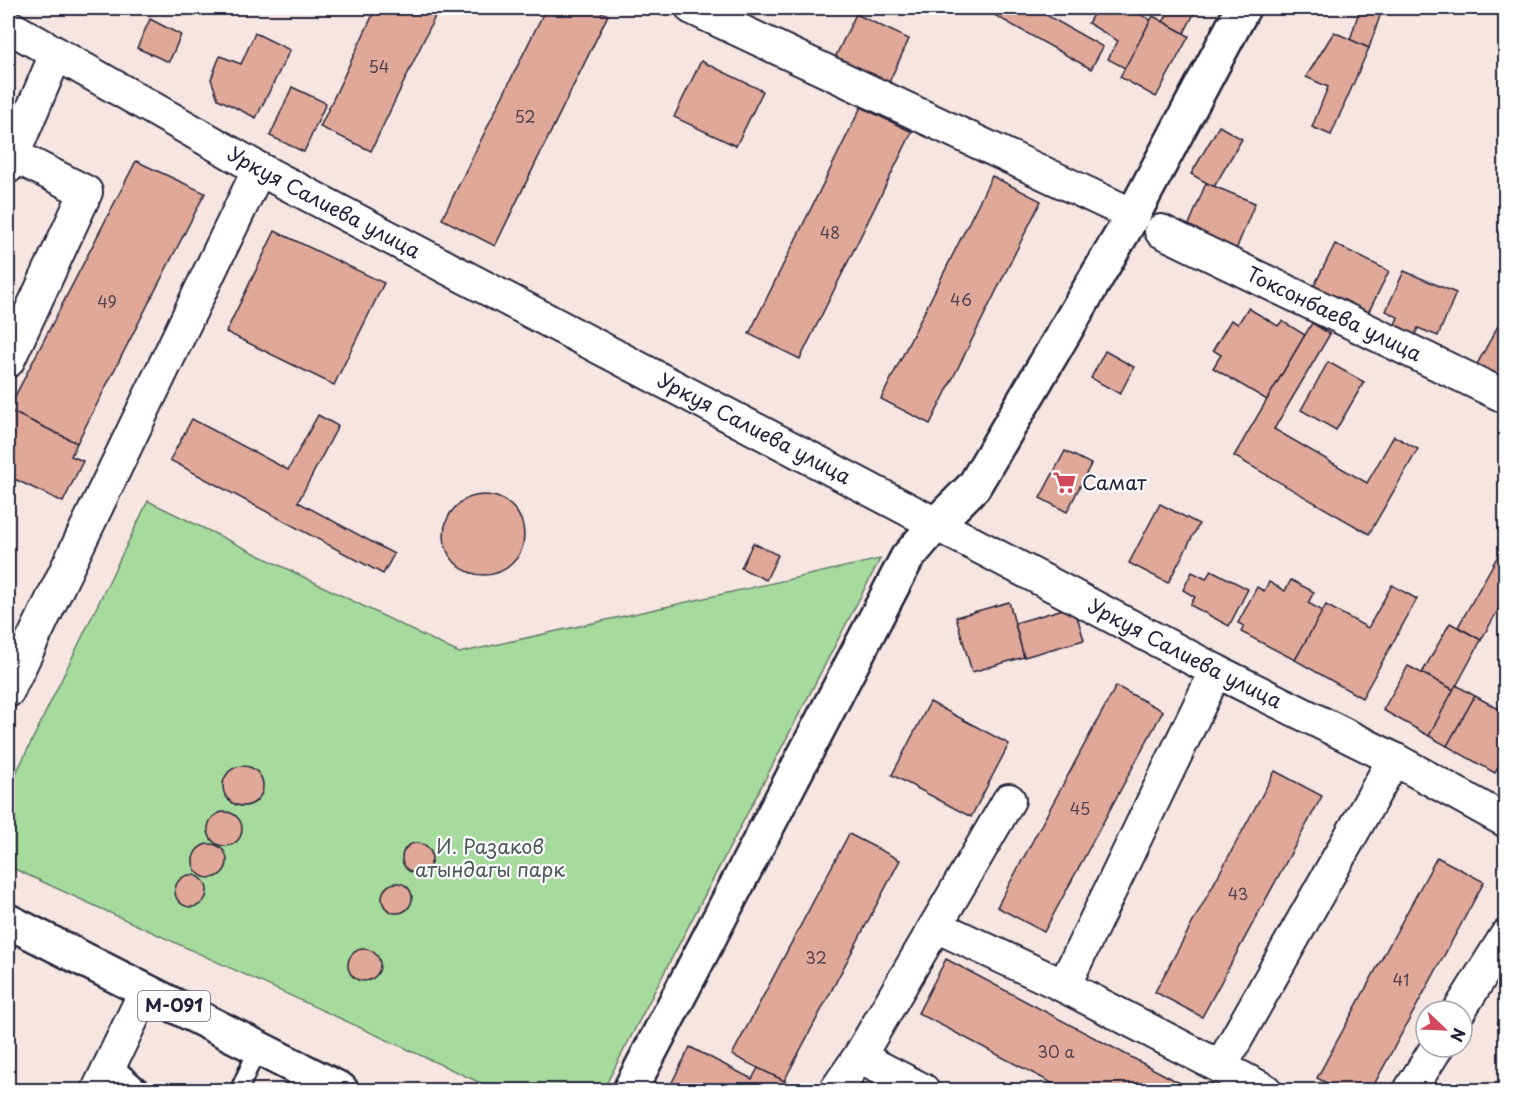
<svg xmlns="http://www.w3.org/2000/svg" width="1513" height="1098" viewBox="0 0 1513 1098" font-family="'Playpen Sans',sans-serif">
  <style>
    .green { fill: #a7db9d; stroke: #647e6c; stroke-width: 1.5 }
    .building { fill: #e0a899; stroke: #22223b; stroke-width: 1.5 }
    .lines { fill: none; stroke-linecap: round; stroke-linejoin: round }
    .service-casing { stroke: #22223b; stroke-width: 21 }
    .minor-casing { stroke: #22223b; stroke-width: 36 }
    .tertiary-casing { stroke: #22223b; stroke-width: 38 }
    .primary-casing { stroke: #22223b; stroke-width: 38 }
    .service { stroke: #fff; stroke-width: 16 }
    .minor { stroke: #fff; stroke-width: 32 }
    .tertiary { stroke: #fff; stroke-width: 33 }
    .primary { stroke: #fff; stroke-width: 33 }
    .labels { text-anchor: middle; stroke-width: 4.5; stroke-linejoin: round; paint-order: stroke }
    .number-label { font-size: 16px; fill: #524452 }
    .shield { fill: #fff; stroke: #646476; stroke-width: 1.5 }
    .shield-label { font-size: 18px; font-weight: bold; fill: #22223b }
    .street-label { font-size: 20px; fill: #22223b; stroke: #fff }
    .poi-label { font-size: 20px; fill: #22223b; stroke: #fff; text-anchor: start }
    .park-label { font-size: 20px; fill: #4a5a58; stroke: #fff }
  </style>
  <rect width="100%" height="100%" fill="#f6e5e0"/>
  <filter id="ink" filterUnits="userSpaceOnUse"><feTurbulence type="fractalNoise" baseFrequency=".0167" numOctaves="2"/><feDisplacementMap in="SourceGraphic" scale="12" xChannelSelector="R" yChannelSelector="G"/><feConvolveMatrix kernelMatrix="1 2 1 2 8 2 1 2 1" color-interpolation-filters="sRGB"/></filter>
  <g filter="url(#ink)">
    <polygon class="green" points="148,501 459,653 880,559 603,1090 496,1090 8,866 8,790"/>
    <g class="building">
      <polygon points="376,8 439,8 371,151 320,127"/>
      <polygon points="546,8 593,8 608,15 495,246 442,219"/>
      <polygon points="991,8 1034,8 1103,47 1091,69 989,12"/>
      <polygon points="1097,8 1128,8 1151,20 1125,68 1108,59 1118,41 1088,23"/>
      <polygon points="1171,8 1197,8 1184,33 1163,22"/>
      <polygon points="1360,8 1377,8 1382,10 1369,48 1350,40"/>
      <polygon points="856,14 909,39 884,93 830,68"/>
      <polygon points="1153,16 1189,36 1156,97 1120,77"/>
      <polygon points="150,19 181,35 169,62 137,48"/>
      <polygon points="1334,32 1369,48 1331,135 1312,127 1328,87 1306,77"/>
      <polygon points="255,33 290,50 256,118 218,99 211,79 220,56 241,64"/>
      <polygon points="701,61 763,91 736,146 674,117"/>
      <polygon points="292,87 326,103 304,152 270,136"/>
      <polygon points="861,107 912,132 800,359 749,334"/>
      <polygon points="1219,126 1242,139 1214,187 1191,174"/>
      <polygon points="136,161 205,193 77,443 8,410"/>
      <polygon points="992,176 1041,201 930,424 881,399"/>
      <polygon points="1206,183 1255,203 1233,257 1184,237"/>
      <polygon points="275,231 384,283 334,385 226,332"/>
      <polygon points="1335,244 1389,271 1366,317 1312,290"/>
      <polygon points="1404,271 1456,293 1438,336 1418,328 1411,344 1391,335 1398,317 1386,311"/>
      <polygon points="1248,308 1278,326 1282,321 1305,335 1267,400 1213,368 1221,355 1213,350 1231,320 1238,324"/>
      <polygon points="1312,323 1330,334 1274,429 1367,483 1394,436 1418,449 1369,534 1234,456"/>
      <polygon points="1498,326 1506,330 1506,383 1476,366"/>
      <polygon points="1105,351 1134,367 1120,394 1091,378"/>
      <polygon points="1328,362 1364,382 1336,430 1301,410"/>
      <polygon points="8,410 77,443 71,456 83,461 63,502 8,476"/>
      <polygon points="318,415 338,426 298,502 394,554 383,574 170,460 192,419 288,470"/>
      <polygon points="1065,451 1091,464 1067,512 1040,498"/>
      <circle cx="484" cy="535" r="40"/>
      <polygon points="1160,504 1199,524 1168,583 1129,563"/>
      <polygon points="753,543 778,555 766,580 741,568"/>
      <polygon points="1500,552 1506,555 1506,596 1481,640 1458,627"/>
      <polygon points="1211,570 1248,589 1229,626 1190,605 1195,597 1183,590 1192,572 1206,579"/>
      <polygon points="1291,580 1314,592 1308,603 1323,611 1295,660 1241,632 1244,626 1238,623 1257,587 1264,591 1269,582 1285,591"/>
      <polygon points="1392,585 1417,599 1362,698 1295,660 1326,605 1368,628"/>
      <polygon points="1009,602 1024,657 972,672 956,617"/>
      <polygon points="1074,606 1084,640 1024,657 1015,623"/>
      <polygon points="1450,623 1481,640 1454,690 1422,673"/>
      <polygon points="8,634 17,638 8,657"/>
      <polygon points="1408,666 1454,690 1429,736 1383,710"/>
      <polygon points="1456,685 1475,696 1447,746 1429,736"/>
      <polygon points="1116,686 1163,711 1044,932 997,907"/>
      <polygon points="1475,696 1506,713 1506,753 1495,773 1447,746"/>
      <polygon points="930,702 1009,744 971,817 892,775"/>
      <circle cx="243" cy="786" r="20"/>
      <polygon points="1275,771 1322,796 1202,1017 1155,992"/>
      <circle cx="225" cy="829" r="17"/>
      <polygon points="849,834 900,860 784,1081 732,1055"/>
      <circle cx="417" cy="858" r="15"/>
      <circle cx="210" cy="861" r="17"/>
      <polygon points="1437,857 1484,882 1371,1090 1340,1090 1317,1078"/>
      <circle cx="191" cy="891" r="16"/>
      <circle cx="397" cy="898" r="15"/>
      <circle cx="364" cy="965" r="16"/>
      <polygon points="946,959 1193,1090 1065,1090 918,1013"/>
      <polygon points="1506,1008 1506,1027 1498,1023"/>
      <polygon points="690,1047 752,1079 758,1068 803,1090 668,1090"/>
    </g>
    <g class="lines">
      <defs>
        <g id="service">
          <polyline points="112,1064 142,1090"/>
          <polyline points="239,1090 258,1048"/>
        </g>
        <g id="minor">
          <polyline points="692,8 1133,215"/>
          <path id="s1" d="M8,26L259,169L1216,671L1394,759L1506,821"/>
          <polyline points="8,167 56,54"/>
          <path id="s2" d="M1161,231L1506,397"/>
          <polyline points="8,361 86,192 13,155"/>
          <polyline points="8,691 259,169"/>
          <polyline points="936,926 1064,986 1265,1090"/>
          <polyline points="1064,986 1216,671"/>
          <polyline points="1459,1011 1506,936"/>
          <polyline points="859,1057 923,1090"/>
          <polyline points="1221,1066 1394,759"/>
          <polyline points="98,1090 145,992"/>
          <polyline points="836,1090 859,1057 1009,800"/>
          <polyline points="1410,1090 1437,1047"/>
        </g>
        <polyline id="tertiary" points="630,1090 907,558 936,524 974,486 1133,215 1243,8"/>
        <polyline id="primary" points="8,921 341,1090"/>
      </defs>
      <use href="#service" class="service-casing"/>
      <use href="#minor" class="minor-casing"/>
      <use href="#tertiary" class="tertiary-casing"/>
      <use href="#primary" class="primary-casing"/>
      <use href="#service" class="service"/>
      <use href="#minor" class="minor"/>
      <use href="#tertiary" class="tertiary"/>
      <use href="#primary" class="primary"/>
    </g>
  </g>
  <defs>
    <symbol id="supermarket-bare" viewBox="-9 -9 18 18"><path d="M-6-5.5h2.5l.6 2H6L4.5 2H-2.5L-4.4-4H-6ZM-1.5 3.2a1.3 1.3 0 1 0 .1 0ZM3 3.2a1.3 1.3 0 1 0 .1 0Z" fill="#d1495b" stroke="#fff" stroke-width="2.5" paint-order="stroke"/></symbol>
  </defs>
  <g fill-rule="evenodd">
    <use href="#supermarket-bare" x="1048" y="466" width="33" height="33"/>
  </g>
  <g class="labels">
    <g class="number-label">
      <text x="379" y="73">54</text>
      <text x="525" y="123">52</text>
      <text x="830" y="239">48</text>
      <text x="961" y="306">46</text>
      <text x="107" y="308">49</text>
      <text x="1080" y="815">45</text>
      <text x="1238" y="900">43</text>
      <text x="816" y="964">32</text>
      <text x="1401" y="986">41</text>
      <text x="1056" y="1058">30 а</text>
    </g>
    <rect class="shield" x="138" y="991" width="72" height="30" rx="4.5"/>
    <g class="shield-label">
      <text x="174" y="1012">М-091</text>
    </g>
    <g class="street-label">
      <text dy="7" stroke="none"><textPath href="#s1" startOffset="362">Уркуя Салиева улица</textPath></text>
      <text dy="7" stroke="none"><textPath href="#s2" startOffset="192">Токсонбаева улица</textPath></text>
      <text dy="7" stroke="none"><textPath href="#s1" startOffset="848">Уркуя Салиева улица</textPath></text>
      <text dy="7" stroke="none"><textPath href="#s1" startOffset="1334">Уркуя Салиева улица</textPath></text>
    </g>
    <g class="poi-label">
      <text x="1082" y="490">Самат</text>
    </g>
    <g class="park-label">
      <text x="490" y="854">И. Разаков<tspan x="490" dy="23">атындагы парк</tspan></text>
    </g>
  </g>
  <rect width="1513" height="1098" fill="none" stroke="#fff" stroke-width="30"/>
  <rect x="15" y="15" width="1483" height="1068" fill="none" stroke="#22223b" stroke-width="2" filter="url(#ink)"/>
  <g transform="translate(1444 1029) rotate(113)"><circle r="28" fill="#ffffff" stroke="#a7a7b1" stroke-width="1.5"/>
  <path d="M0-4.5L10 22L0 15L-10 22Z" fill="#d1495b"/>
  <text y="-9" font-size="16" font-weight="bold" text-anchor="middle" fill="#22223b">N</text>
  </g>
</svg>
